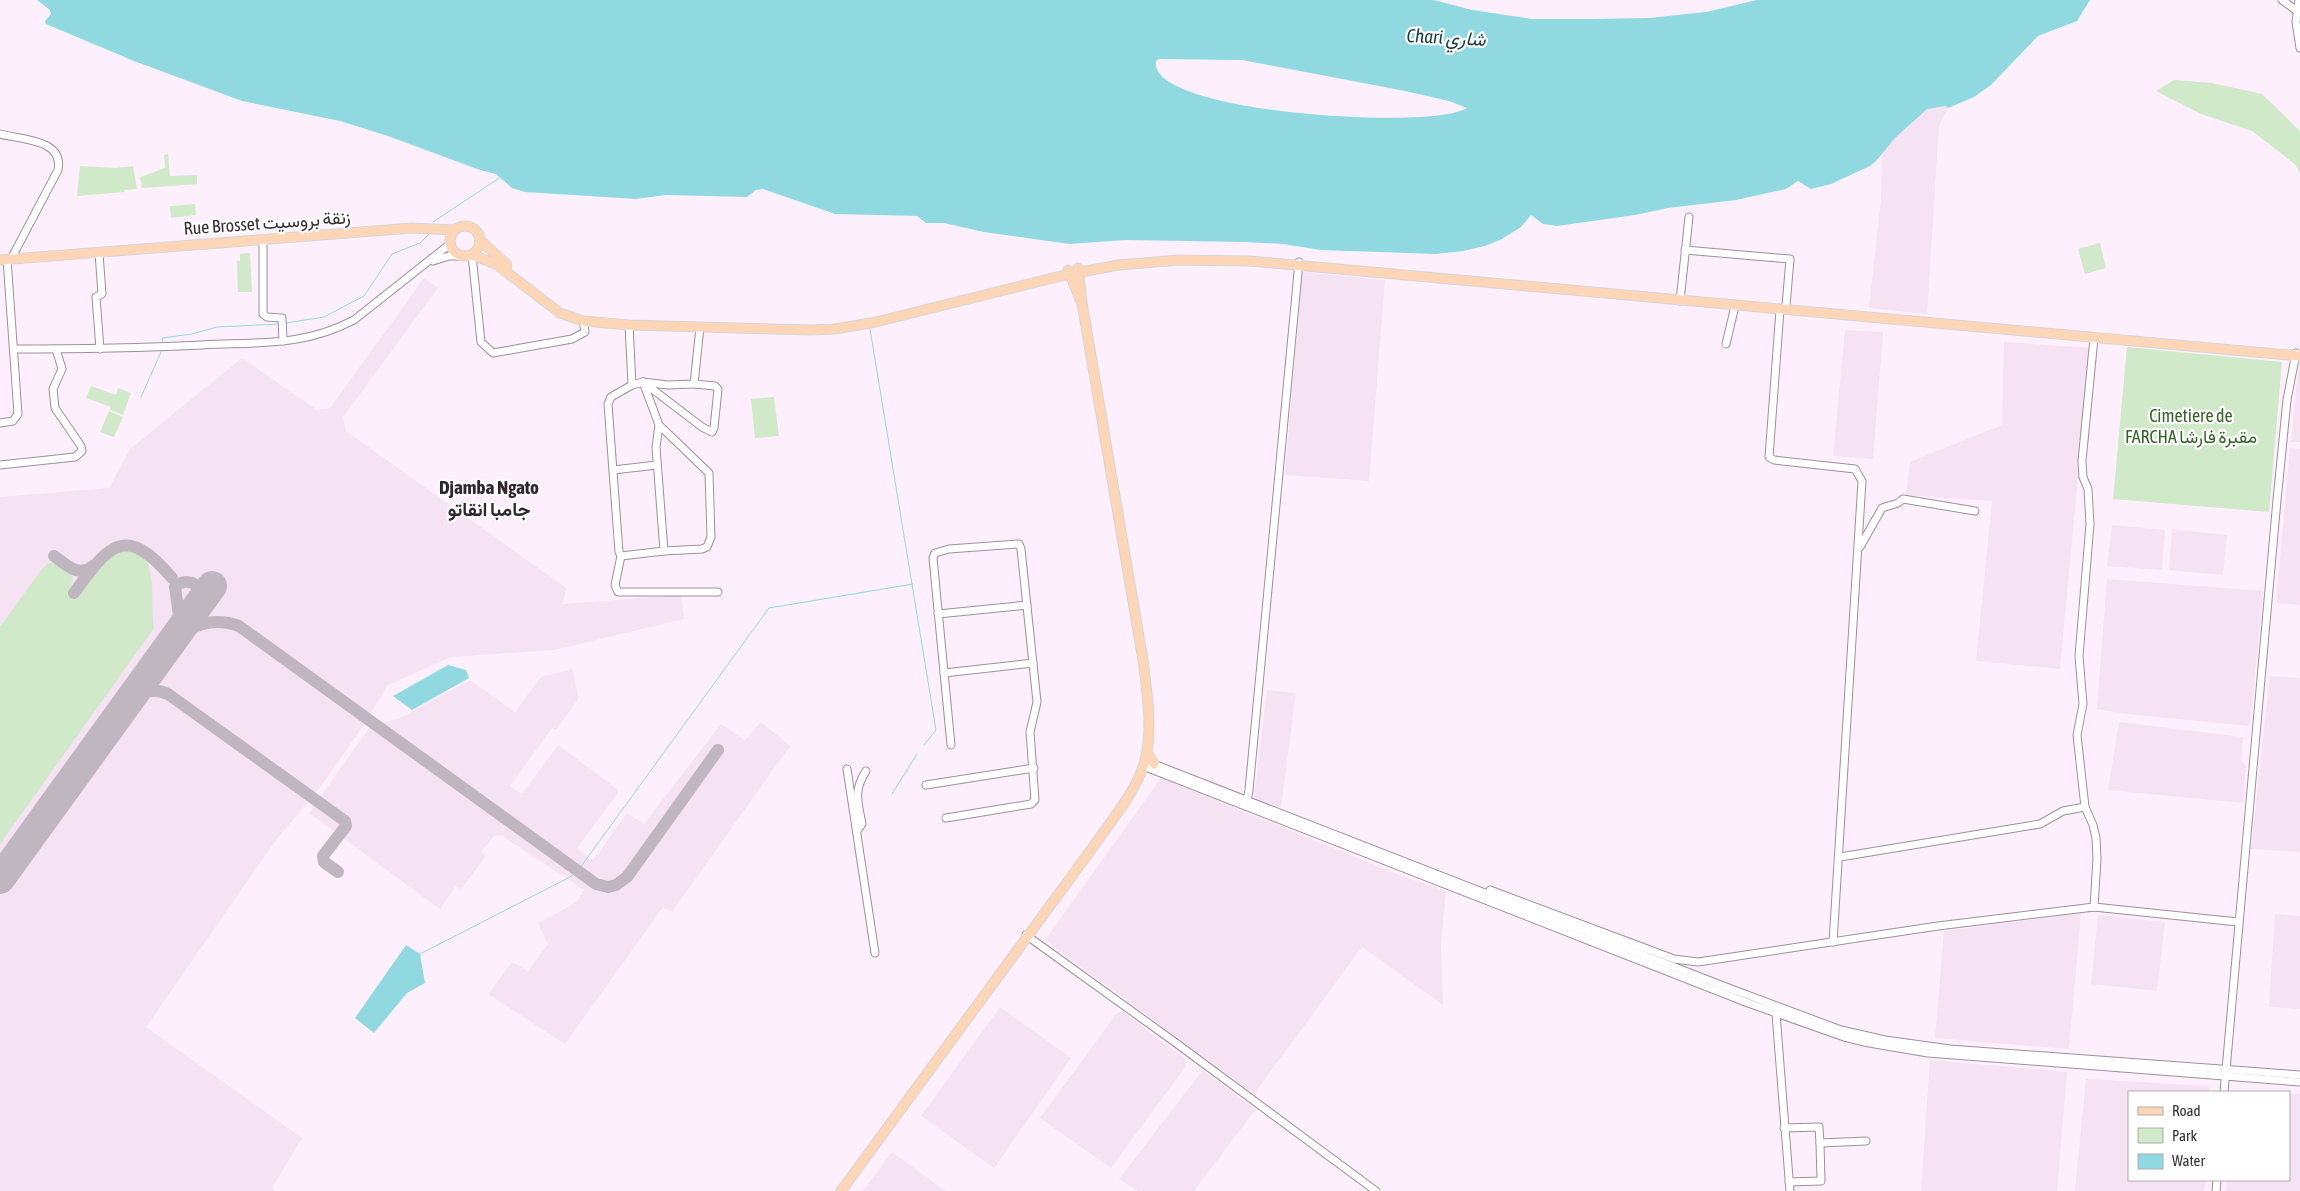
<svg xmlns="http://www.w3.org/2000/svg" width="2300" height="1191" viewBox="0 0 2300 1191" font-family="'Asap Condensed',Vazirmatn,sans-serif">
  <style>
    .built { fill: #f5e2f3 }
    .green { fill: #cfe9c9 }
    .water { fill: #91d9e0; fill-rule: evenodd }
    .lines { fill: none; stroke-linecap: round; stroke-linejoin: round }
    .stream { stroke: #91d9e0; stroke-width: 1 }
    .taxiway { stroke: #c0b6bf; stroke-width: 12 }
    .runway { stroke: #c0b6bf; stroke-width: 30 }
    .minor-casing { stroke: #9c909b; stroke-width: 9 }
    .major-casing { stroke: #d6d5d6; stroke-width: 11 }
    .minor { stroke: #fff; stroke-width: 7 }
    .major { stroke: #fdd6b8; stroke-width: 9 }
    .labels { text-anchor: middle; stroke-width: 4.5; stroke-linejoin: round; paint-order: stroke }
    .street-label { font-size: 18px; fill: #332f33; stroke: #fff }
    .park-label { font-size: 18px; fill: #356429; stroke: #fff }
    .water-label { font-size: 19px; font-style: italic; fill: #173a3e; stroke: #fff }
    .neighbourhood-label { font-size: 19px; font-weight: bold; fill: #30262f; stroke: #fff }
  </style>
  <rect width="100%" height="100%" fill="#fdf0fc"/>
  <g class="built">
    <polygon points="1946,106 1948,108 1939,126 1927,314 1869,308 1881,200 1882,153 1895,138 1927,109"/>
    <polygon points="1302,272 1385,280 1369,481 1285,475"/>
    <polygon points="424,278 438,288 343,417 346,431 566,588 563,604 681,595 684,619 554,650 451,657 388,685 359,732 322,785 276,840 146,1027 302,1138 272,1188 275,1191 0,1191 0,497 109,488 130,449 242,358 317,410 330,408"/>
    <polygon points="1845,330 1883,332 1873,459 1833,456"/>
    <polygon points="2004,342 2090,348 2060,669 1976,661 1992,501 1906,495 1910,462 2002,425"/>
    <polygon points="2299,361 2300,361 2300,442 2291,442"/>
    <polygon points="2290,448 2300,449 2300,605 2276,603"/>
    <polygon points="2112,525 2165,530 2162,570 2107,566"/>
    <polygon points="2172,529 2227,535 2223,575 2169,570"/>
    <polygon points="2107,579 2263,591 2250,726 2127,714 2097,709"/>
    <polygon points="572,669 579,698 556,730 552,728 510,786 522,794 558,745 617,789 618,793 577,848 593,860 627,813 644,824 721,724 745,740 761,722 790,746 672,912 663,907 565,1044 488,994 512,962 528,971 548,944 538,923 577,902 584,890 501,835 494,836 481,852 486,856 461,889 456,886 440,909 309,813 369,728 400,718 470,680 515,712 541,677"/>
    <polygon points="2270,676 2300,678 2300,852 2251,849"/>
    <polygon points="1267,690 1296,693 1281,808 1254,798"/>
    <polygon points="2119,722 2243,737 2241,759 2246,766 2243,803 2108,790"/>
    <polygon points="1161,778 1402,876 1446,891 1441,943 1443,1005 1362,947 1254,1094 1045,940"/>
    <polygon points="2081,913 2069,1049 1935,1038 1944,931"/>
    <polygon points="2275,914 2300,916 2300,1009 2269,1007"/>
    <polygon points="2098,915 2165,922 2157,991 2091,984"/>
    <polygon points="1000,1007 1071,1058 994,1168 921,1116"/>
    <polygon points="1123,1012 1185,1059 1186,1066 1111,1168 1040,1118 1117,1013"/>
    <polygon points="1930,1060 2067,1072 2057,1191 1921,1191"/>
    <polygon points="1203,1070 1255,1110 1194,1191 1138,1191 1119,1179"/>
    <polygon points="2086,1079 2209,1086 2209,1092 2129,1092 2129,1180 2205,1180 2204,1191 2075,1191"/>
    <polygon points="2289,1094 2300,1094 2300,1191 2226,1191 2227,1180 2289,1180"/>
    <polygon points="892,1152 945,1191 863,1191"/>
  </g>
  <g class="green">
    <polygon points="2174,80 2212,83 2262,94 2300,131 2300,174 2296,165 2252,131 2201,114 2156,91"/>
    <polygon points="168,154 170,176 197,175 197,184 142,188 140,177 165,168 164,155"/>
    <polygon points="80,166 116,168 133,166 137,189 124,190 125,192 77,196"/>
    <polygon points="195,204 196,215 171,218 170,206"/>
    <polygon points="2100,243 2106,268 2085,274 2078,249"/>
    <polygon points="250,253 252,292 238,292 237,261 240,261 240,254"/>
    <polygon points="2127,347 2282,362 2269,512 2113,499"/>
    <polygon points="91,386 116,395 118,388 131,393 123,415 110,410 111,407 86,398"/>
    <polygon points="774,397 779,436 755,438 751,399"/>
    <polygon points="109,411 123,417 114,437 100,432"/>
    <path d="M124,549C128,550 136,551 139,553C158,565 150,607 154,628L0,844V627L42,569L49,563C61,564 67,568 73,578L70,589L78,596C92,577 101,558 124,549Z"/>
  </g>
  <g class="water">
    <path d="M37,0H1434L1472,10L1532,19H1591L1649,18L1706,12L1757,0H2090L2077,21L2038,36L1991,85L1974,97L1948,108L1946,106L1927,109L1895,138L1877,160L1870,166L1831,184L1811,189L1798,181L1786,189L1736,200L1668,208L1635,215L1557,226L1543,224L1531,215L1521,227L1502,239L1485,246L1463,251L1436,254L1321,250L1283,244L1245,242L1126,240L1070,244L984,232L944,223H926L917,216L835,214L763,189L756,190L747,197L666,195L636,199L525,192L512,188L496,174L480,170L388,136L340,121L242,101L134,61L46,24L45,21L51,14L50,10ZM1159,59L1242,60L1405,91L1449,101L1467,108C1432,131 1146,113 1156,61Z"/>
    <polygon points="448,665 466,670 469,678 412,710 393,696"/>
    <polygon points="406,945 420,954 425,983 407,993 374,1033 355,1018"/>
  </g>
  <g class="lines">
    <g class="stream">
      <polyline points="433,222 501,177"/>
      <polyline points="286,323 324,317 364,296 392,254 420,243 430,233"/>
      <polyline points="870,329 936,730 924,745"/>
      <polyline points="163,343 162,338 192,334 217,327 280,324"/>
      <polyline points="141,397 162,350"/>
      <polyline points="892,794 917,754"/>
      <polyline points="420,954 570,877 577,872 769,608 913,584"/>
    </g>
    <g class="taxiway">
      <path d="M54,556C66,565 79,578 93,566"/>
      <path d="M74,593C108,546 125,522 172,578"/>
      <path d="M185,622L198,619L208,604C208,588 188,574 175,587L180,623L170,644C190,625 212,616 239,626L596,884L608,887L616,885L627,877L718,750"/>
      <path d="M125,706C137,693 151,686 168,694L345,821L346,826L323,856L324,862L338,872"/>
    </g>
    <polyline class="runway" points="0,879 212,586"/>
    <defs>
      <g id="minor">
        <polyline points="2282,0 2300,13"/>
        <polyline points="2299,0 2296,22 2300,48"/>
        <path d="M0,134C22,140 64,139 58,170L11,259"/>
        <polyline points="263,241 263,314 267,317 282,318 283,341"/>
        <polyline points="1685,250 1790,259 1786,306"/>
        <polyline points="99,253 102,294 96,297 100,349"/>
        <polyline points="472,255 481,342 493,353 572,339 585,332 583,321"/>
        <polyline points="433,261 449,256 460,256"/>
        <polyline points="1680,301 1689,217"/>
        <polyline points="1780,310 1769,457 1774,460 1855,469 1862,481 1833,942"/>
        <polyline points="629,325 632,385 643,382 659,425 709,473 711,537 707,547 702,549 664,551 656,447 659,425"/>
        <polyline points="1726,344 1735,306"/>
        <path d="M14,349C77,349 139,348 202,345C258,342 302,347 354,320L450,244"/>
        <polyline points="643,382 702,427 712,432 714,428 718,389 715,386 694,384"/>
        <polyline points="643,382 668,385 694,384 700,327"/>
        <polyline points="632,385 611,397 608,404 619,552 621,556 664,551"/>
        <polyline points="0,423 13,421 18,414 7,259"/>
        <polyline points="0,465 75,457 82,451 81,446 55,408 53,389 62,369 56,349"/>
        <polyline points="613,470 657,465"/>
        <polyline points="1860,547 1882,508 1898,503 1903,499 1975,511"/>
        <polyline points="621,556 615,585 618,592 718,592"/>
        <polyline points="938,614 1027,605"/>
        <polyline points="944,673 1033,663"/>
        <polyline points="1151,763 1726,987 1841,1030 1885,1040 1950,1049 2300,1075"/>
        <polyline points="1143,766 1748,1003 1844,1037 1869,1043 1928,1053 2300,1082"/>
        <polyline points="847,769 875,953"/>
        <polyline points="926,785 1034,768"/>
        <polyline points="1246,806 1249,790 1299,262"/>
        <polyline points="946,818 1031,804 1035,800 1030,732 1037,702 1021,549 1019,544 949,549 935,553 933,558 951,745"/>
        <path d="M857,831L862,824C858,802 853,791 866,771"/>
        <polyline points="1840,857 2040,824 2063,811 2085,807"/>
        <polyline points="1490,890 1674,959 1698,962 1938,926 2094,907 2238,922"/>
        <polyline points="2094,907 2097,859 2096,838 2093,825 2085,807 2077,735 2083,704 2079,656 2090,524 2088,489 2083,477 2082,461 2094,338"/>
        <polyline points="1026,935 1176,1043 1376,1191"/>
        <polyline points="1776,1014 1790,1191"/>
        <polyline points="2224,1092 2277,500 2287,400 2296,353"/>
        <polyline points="1784,1128 1819,1127 1820,1143 1866,1141"/>
        <polyline points="1789,1182 1821,1181 1820,1143"/>
        <polyline points="2216,1191 2217,1180"/>
      </g>
      <g id="major">
        <circle cx="465" cy="241" r="15"/>
        <polyline points="480,240 507,265"/>
        <polyline points="472,255 496,264 560,313 583,321 629,325 810,330 835,329 876,322 1069,274 1119,265 1179,260 1250,261 2300,356"/>
        <polyline points="0,260 412,228 455,230"/>
        <polyline points="1068,270 1080,299"/>
        <polyline points="1147,752 1154,764"/>
        <path d="M841,1191L1093,847C1111,821 1136,792 1145,761C1153,729 1147,692 1143,660L1082,303L1078,268"/>
      </g>
    </defs>
    <use href="#minor" class="minor-casing"/>
    <use href="#major" class="major-casing"/>
    <use href="#minor" class="minor"/>
    <use href="#major" class="major"/>
  </g>
  <g class="labels">
    <g class="street-label">
      <text transform="translate(267 223) rotate(-4)" y="6">Rue Brosset زنقة بروسيت</text>
    </g>
    <g class="park-label">
      <text x="2191" y="422">Cimetiere de<tspan x="2191" dy="21">FARCHA مقبرة فارشا</tspan></text>
    </g>
    <g class="water-label">
      <text transform="translate(1446 37) rotate(3)" y="7">Chari شاري</text>
    </g>
    <g class="neighbourhood-label">
      <text x="489" y="494">Djamba Ngato<tspan x="489" dy="22">جامبا انقاتو</tspan></text>
    </g>
  </g>
  <rect x="2128" y="1091" width="162" height="90" fill="#ffffff" stroke="#adacad"/>
  <rect x="2138" y="1107" width="25" height="8" fill="#fdd6b8" stroke="#adacad"/>
  <text x="2172" y="1116" font-size="15" fill="#332f33">Road</text>
  <rect x="2138" y="1128" width="25" height="15" fill="#cfe9c9" stroke="#adacad"/>
  <text x="2172" y="1141" font-size="15" fill="#332f33">Park</text>
  <rect x="2138" y="1154" width="25" height="15" fill="#91d9e0" stroke="#adacad"/>
  <text x="2172" y="1166" font-size="15" fill="#332f33">Water</text>
</svg>
